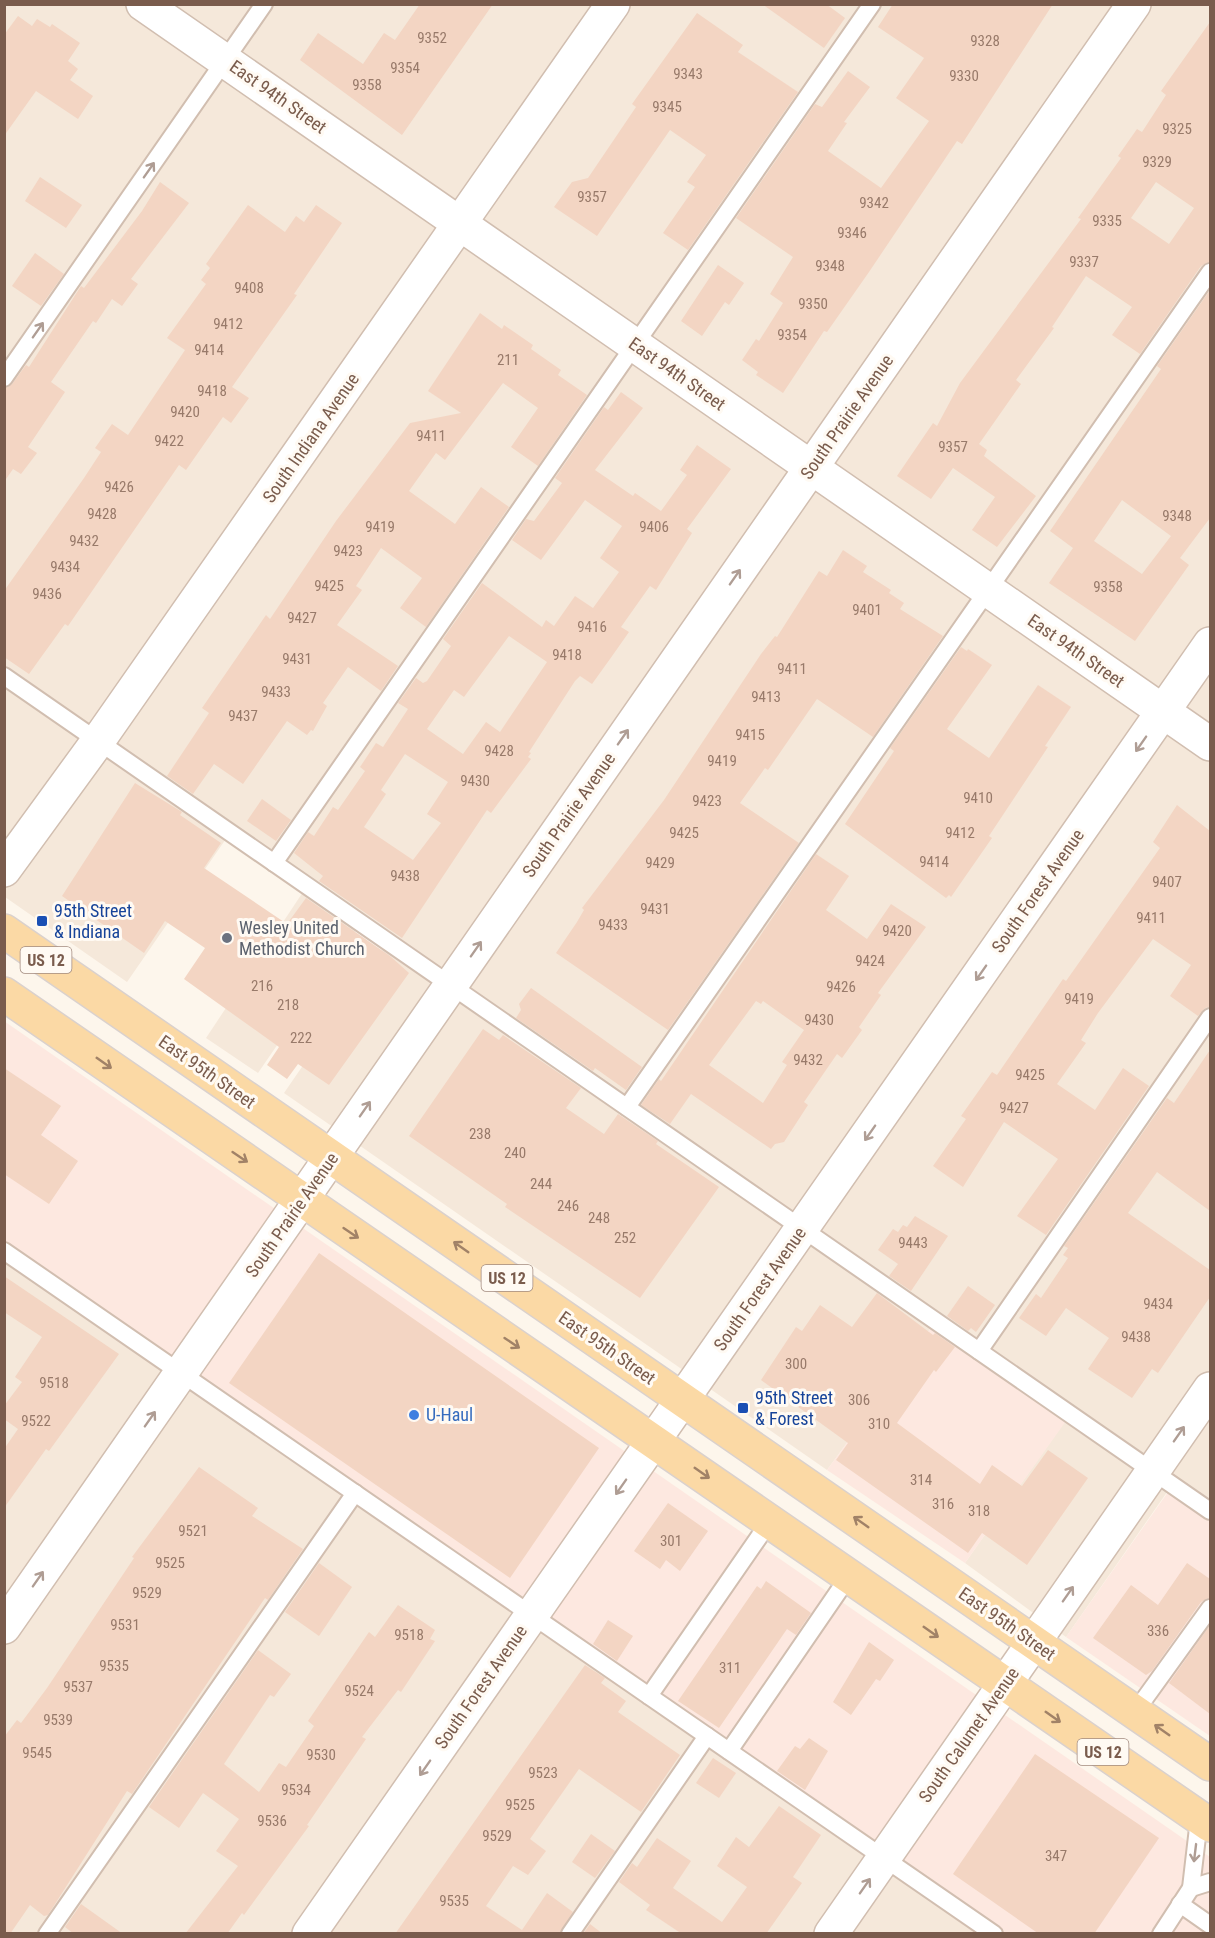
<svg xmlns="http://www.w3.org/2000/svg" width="1215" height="1938" viewBox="0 0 1215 1938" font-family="'Roboto Condensed',sans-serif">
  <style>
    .residential { fill: #f5e8da }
    .commercial { fill: #fde8e0 }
    .building { fill: #f3d5c3; fill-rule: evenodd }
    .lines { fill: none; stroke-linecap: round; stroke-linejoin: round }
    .service-casing { stroke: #d1beb0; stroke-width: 20 }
    .minor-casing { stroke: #d1beb0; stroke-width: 36 }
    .primary-casing { stroke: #dad1cd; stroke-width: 36 }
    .service { stroke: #fff; stroke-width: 16 }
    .minor { stroke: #fff; stroke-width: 33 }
    .primary { stroke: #fbd9a5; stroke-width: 33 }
    .oneway { stroke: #af9d94 }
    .oneway2 { stroke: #a18267 }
    .transit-dot { fill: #1a4fb4; stroke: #fffaf3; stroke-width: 2 }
    .worship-dot { fill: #6b7280; stroke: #fffaf3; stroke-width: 2 }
    .shop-dot { fill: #3f7fe0; stroke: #fffaf3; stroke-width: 2 }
    .labels { text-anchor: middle; stroke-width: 6; stroke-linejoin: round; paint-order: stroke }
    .number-label { font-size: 15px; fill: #987a6a }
    .shield { fill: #fffaf3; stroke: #a28b7f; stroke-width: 1.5 }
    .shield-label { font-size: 16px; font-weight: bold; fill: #7a5c4d }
    .street-label { font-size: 18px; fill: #7a5c4d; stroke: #fffaf3 }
    .transit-label { font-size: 18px; fill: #164399; stroke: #fffaf3; text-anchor: start }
    .worship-label { font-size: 18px; fill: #5b616d; stroke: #fffaf3; text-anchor: start }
    .shop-label { font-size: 18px; fill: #366cbe; stroke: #fffaf3; text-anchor: start }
  </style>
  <rect width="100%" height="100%" fill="#fdf6ec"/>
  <g class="residential">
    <polygon points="5,5 1210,5 1210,1511 1172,1485 1066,1637 965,1563 1070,1414 936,1321 827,1470 284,1093 388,942 361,923 258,1073 206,1038 307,886 230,833 127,982 5,897"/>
    <polygon points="5,1255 987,1933 5,1933"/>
  </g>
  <g class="commercial">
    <polygon points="4,1021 1210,1857 1210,1933 987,1933 5,1255"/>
    <polygon points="936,1321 1071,1414 965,1563 827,1470"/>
    <polygon points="1173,1485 1210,1511 1210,1736 1066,1637"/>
  </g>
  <g class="building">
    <polygon points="420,4 493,4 402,135 300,60 318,33 363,64 384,33 395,40"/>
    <polygon points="762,4 826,4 845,18 824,48"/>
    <polygon points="893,4 1053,4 962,144 957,141 869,272 827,332 824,331 783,393 756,375 758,372 742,360 756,339 759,341 783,303 770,294 793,257 736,218 815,104 822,107 848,71 870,87 844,122 847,123 828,151 881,188 929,121 896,98 924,58 878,27"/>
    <polygon points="697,13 743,45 738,52 798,92 688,250 663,233 695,187 687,182 706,155 670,130 597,236 554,207 572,182 588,178 636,107 632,104"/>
    <polygon points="18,16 32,26 37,19 50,27 52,24 80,43 68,61 78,69 70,80 93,96 78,119 36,91 4,136 4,35"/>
    <path d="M1210,22V262L1201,266L1140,354L1112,335L1132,307L1086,276L1052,327L1054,328L1016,380L1021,384L979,444L987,450L984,456L1036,496L997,547L972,530L995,497L953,468L931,499L897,476L933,423L937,426L960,383L1081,219L1078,218L1121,158L1118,156L1137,129L1142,132L1166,95L1161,91ZM1156,182L1194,208L1169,244L1131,218Z"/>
    <polygon points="40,177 82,205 66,228 25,201"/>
    <polygon points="160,182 189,203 131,279 138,284 122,306 112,299 96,323 93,321 51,382 65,392 28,447 37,453 21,474 13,469 4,482 4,388 12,384 26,365 29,367 81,286 84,288 142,211"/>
    <polygon points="248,205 285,232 296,216 304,222 316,205 342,223 294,294 297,295 232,387 249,398 231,423 223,417 186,470 179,465 68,626 65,624 29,674 4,657 4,591 84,478 101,452 95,448 112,424 128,435 185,350 167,338 206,284 201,280 210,268 206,264"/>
    <polygon points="35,253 64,274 41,306 12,286"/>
    <polygon points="718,265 744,283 729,305 725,302 702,336 681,321"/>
    <path d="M1210,290V518L1180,558L1189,565L1135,641L1049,583L1073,548L1050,531L1161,369L1157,366ZM1122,500L1171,536L1142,574L1094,541Z"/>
    <polygon points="480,313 502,329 504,325 533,345 531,349 561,370 558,375 587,395 538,466 511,447 538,408 503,383 445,460 436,453 409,491 455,524 481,487 509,507 426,627 400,608 422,578 381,548 356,586 362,590 337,625 398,666 381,691 348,667 323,703 327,706 313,731 311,730 307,735 287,721 243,784 214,764 193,794 167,776 209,713 202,708 266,615 270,619 336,521 410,423 461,413 428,391"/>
    <path d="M621,392L643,408L595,470L633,496L635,493L661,511L687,475L680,470L697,445L731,469L687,529L692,533L656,590L650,586L621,627L629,632L610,659L592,684L580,676L575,681L529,752L531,753L528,757L531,759L491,813L487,810L402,938L319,881L323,876L294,853L308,832L314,836L333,807L338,810L365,771L360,767L376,743L383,747L408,709L398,703L416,678L423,683L427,681L451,646L443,639L482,583L542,627L546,620L554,626L575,596L593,608L619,572L600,558L622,526L585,500L541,560L512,540L526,519L534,521L562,483L555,478L604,407L608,410ZM509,636L547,662L500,732L486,722L463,754L427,729L454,690L464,697ZM405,754L448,782L427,814L441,823L413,860L364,827L386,794L381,790Z"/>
    <polygon points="843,550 867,566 863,572 891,590 889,593 904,603 900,609 943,636 873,737 817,699 768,770 765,768 740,803 799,843 668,1030 556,953 577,922 584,910 582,908 664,800 761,654 775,636 777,637 819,571 827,576"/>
    <polygon points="961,647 967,651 968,649 992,665 947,729 989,758 1038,685 1071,707 1045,746 1048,747 989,836 992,838 951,897 949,895 946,898 845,824 894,751 890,748"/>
    <polygon points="135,783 182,812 180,815 221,843 204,868 287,924 306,898 390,956 409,973 329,1085 298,1064 287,1079 267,1065 279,1047 184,979 205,948 165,921 144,953 62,896"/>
    <polygon points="262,799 291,820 276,841 247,821"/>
    <polygon points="1177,805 1210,831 1210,1007 1205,1008 1198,1016 1170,996 1191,965 1153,939 1098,1013 1081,1040 1086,1043 1057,1084 1095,1110 1123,1068 1149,1086 1046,1235 1017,1216 1058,1159 1004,1122 963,1187 933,1166 966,1119 961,1116 992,1072 997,1075 1063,979 1066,981 1160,848 1153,842"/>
    <path d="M816,854L849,876L826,910L867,939L891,904L926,927L878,993L881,995L859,1027L862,1030L842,1058L837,1054L804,1102L808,1105L784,1142L775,1144L771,1149L691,1094L670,1124L641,1105L659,1079L661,1081ZM756,1001L761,1004L763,1001L804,1030L782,1062L787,1065L763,1103L709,1065Z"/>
    <polygon points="531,988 642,1067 626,1090 595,1068 593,1071 516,1018 521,1010 519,1004"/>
    <polygon points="483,1029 499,1040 503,1035 581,1088 566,1108 604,1134 618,1114 658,1141 656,1144 719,1187 640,1298 505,1207 507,1204 409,1136"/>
    <polygon points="1210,1050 1210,1211 1157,1172 1128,1213 1210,1270 1210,1297 1158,1373 1152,1369 1132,1398 1088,1369 1109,1338 1066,1308 1046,1336 1019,1318 1036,1294 1041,1298 1068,1258 1063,1255 1068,1248 1064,1246 1167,1098 1174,1103"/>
    <polygon points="4,1068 61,1106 41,1135 78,1161 49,1204 4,1174"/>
    <polygon points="915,1216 948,1236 911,1291 889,1276 898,1264 878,1250 893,1229 898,1232 903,1225 907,1227"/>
    <polygon points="319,1253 599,1448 510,1578 229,1383"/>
    <polygon points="4,1276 119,1354 49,1451 46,1449 4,1508 4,1449 18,1429 4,1419 4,1406 22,1382 15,1377 42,1337 4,1312"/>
    <polygon points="968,1286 995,1305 976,1332 971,1328 968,1331 947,1316"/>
    <polygon points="877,1293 933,1335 935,1333 955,1347 936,1372 934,1370 897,1423 980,1484 992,1465 1022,1486 1048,1450 1088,1478 1027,1565 982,1533 968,1553 944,1536 836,1460 848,1443 761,1380 796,1327 802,1331 820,1305 852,1327"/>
    <polygon points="199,1467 258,1508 252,1516 303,1549 268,1600 265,1598 132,1794 127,1791 48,1915 44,1916 30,1905 10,1934 4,1934 4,1737 17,1720 21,1723 47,1688 134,1558 132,1557"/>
    <polygon points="668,1503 708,1531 680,1571 666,1560 660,1569 634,1551"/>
    <polygon points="319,1563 352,1587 319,1636 285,1612"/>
    <polygon points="1187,1563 1210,1579 1210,1598 1201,1602 1152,1671 1146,1675 1093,1638 1131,1585 1158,1605"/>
    <polygon points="766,1581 811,1613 796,1635 787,1629 719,1728 678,1701 757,1586 761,1589"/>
    <polygon points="398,1605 435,1630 430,1639 435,1641 401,1692 398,1690 362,1737 366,1739 307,1825 309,1826 244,1915 242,1913 227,1934 185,1934 238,1866 216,1851 239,1819 203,1793 179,1828 149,1807 258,1650 291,1674 274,1697 270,1695 224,1764 259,1792 279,1763 286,1767 314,1726 308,1721 369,1632 375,1637"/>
    <polygon points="608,1620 633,1636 617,1661 593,1644"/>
    <polygon points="1210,1625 1210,1714 1169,1683"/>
    <polygon points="869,1642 894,1660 880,1681 876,1679 851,1715 833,1702"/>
    <polygon points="585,1665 605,1678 601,1683 626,1701 618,1712 680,1755 641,1812 579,1769 530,1839 546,1851 528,1875 513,1866 486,1906 522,1930 547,1893 573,1912 560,1934 395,1934"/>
    <polygon points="809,1738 828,1751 805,1790 777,1771 795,1746 800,1749"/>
    <polygon points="1035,1754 1159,1838 1094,1934 1039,1934 953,1874"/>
    <polygon points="713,1758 736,1773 719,1798 696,1783"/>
    <polygon points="779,1806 821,1835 793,1877 802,1883 766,1934 682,1934 646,1910 650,1905 619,1882 632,1863 637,1867 657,1838 691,1861 673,1888 722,1922 747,1887 717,1866 736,1837 749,1847"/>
    <polygon points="591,1834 615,1851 595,1878 572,1862"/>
    <polygon points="81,1904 123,1934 74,1934 65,1927"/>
    <polygon points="590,1924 603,1934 583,1934"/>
  </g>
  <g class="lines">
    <defs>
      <g id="service">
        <polyline points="4,378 264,4"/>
        <polyline points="4,676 1210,1511"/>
        <polyline points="274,863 872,4"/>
        <polyline points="627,1107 1210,272"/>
        <polyline points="4,1251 994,1934"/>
        <polyline points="979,1351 1210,1017"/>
        <polyline points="649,1696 770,1521"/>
        <polyline points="1135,1712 1210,1608"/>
        <polyline points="729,1751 849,1576"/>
        <polyline points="1191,1888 1210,1882"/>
        <polyline points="1180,1904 1210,1925"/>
        <polyline points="47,1934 355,1493"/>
        <polyline points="570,1934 707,1736"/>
        <polyline points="1161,1934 1191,1888 1198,1828 1202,1819"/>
      </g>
      <g id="minor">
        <polyline points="143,4 1210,744"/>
        <polyline points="4,870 98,741 613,4"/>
        <polyline points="4,1627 1134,4"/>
        <polyline points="309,1934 1210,644"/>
        <polyline points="831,1934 1210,1389"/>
      </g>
      <g id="primary">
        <polyline points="4,931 1210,1764"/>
        <polyline points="4,994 1210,1825"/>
      </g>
    </defs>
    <use href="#service" class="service-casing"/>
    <use href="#minor" class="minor-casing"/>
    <use href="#primary" class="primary-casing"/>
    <use href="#service" class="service"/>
    <use href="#minor" class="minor"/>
    <use href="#primary" class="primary"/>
  </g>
  <defs><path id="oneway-shaft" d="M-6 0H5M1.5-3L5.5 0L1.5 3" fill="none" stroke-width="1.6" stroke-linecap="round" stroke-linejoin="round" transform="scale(1.5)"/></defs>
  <g class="oneway">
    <use href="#oneway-shaft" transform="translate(149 170) rotate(-55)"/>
    <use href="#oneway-shaft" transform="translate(38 330) rotate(-55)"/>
    <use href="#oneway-shaft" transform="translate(735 577) rotate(-55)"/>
    <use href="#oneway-shaft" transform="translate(623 737) rotate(-55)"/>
    <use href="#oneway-shaft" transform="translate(1141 744) rotate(125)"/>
    <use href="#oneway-shaft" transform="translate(476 949) rotate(-55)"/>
    <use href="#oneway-shaft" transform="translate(981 973) rotate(125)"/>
    <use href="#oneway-shaft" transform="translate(365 1109) rotate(-55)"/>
    <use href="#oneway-shaft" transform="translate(870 1133) rotate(125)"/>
    <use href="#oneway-shaft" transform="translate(150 1419) rotate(-55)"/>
    <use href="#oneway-shaft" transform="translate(1179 1434) rotate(-55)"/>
    <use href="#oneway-shaft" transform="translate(621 1487) rotate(125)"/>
    <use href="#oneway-shaft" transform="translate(38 1579) rotate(-55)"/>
    <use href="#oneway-shaft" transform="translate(1068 1594) rotate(-55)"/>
    <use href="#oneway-shaft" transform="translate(425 1768) rotate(125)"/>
    <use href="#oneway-shaft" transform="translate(1195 1853) rotate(97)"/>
    <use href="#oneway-shaft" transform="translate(865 1886) rotate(-55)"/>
  </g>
  <g class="oneway2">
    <use href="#oneway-shaft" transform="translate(104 1063) rotate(35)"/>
    <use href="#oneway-shaft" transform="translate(240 1157) rotate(34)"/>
    <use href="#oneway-shaft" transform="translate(351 1233) rotate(34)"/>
    <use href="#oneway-shaft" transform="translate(461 1247) rotate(-145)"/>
    <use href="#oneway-shaft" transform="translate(512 1343) rotate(34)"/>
    <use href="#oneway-shaft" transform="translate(702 1473) rotate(35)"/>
    <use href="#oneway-shaft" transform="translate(861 1522) rotate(-145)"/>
    <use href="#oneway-shaft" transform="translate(931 1632) rotate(35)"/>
    <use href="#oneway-shaft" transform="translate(1053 1717) rotate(35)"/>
    <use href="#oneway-shaft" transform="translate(1162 1730) rotate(-145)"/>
  </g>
  <g class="transit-dot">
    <rect x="36" y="915" width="12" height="12" rx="3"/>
    <rect x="737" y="1402" width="12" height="12" rx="3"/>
  </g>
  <circle class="worship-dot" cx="227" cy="938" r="6"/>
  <circle class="shop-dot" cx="414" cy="1415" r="6"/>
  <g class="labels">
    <g class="number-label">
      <text x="432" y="43">9352</text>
      <text x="985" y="46">9328</text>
      <text x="405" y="73">9354</text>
      <text x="688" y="79">9343</text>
      <text x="964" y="81">9330</text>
      <text x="367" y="90">9358</text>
      <text x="667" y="112">9345</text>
      <text x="1177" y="134">9325</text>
      <text x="1157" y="167">9329</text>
      <text x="592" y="202">9357</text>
      <text x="874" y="208">9342</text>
      <text x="1107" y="226">9335</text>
      <text x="852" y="238">9346</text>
      <text x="1084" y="267">9337</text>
      <text x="830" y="271">9348</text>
      <text x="249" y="293">9408</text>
      <text x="813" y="309">9350</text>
      <text x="228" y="329">9412</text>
      <text x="792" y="340">9354</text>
      <text x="209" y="355">9414</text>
      <text x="508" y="365">211</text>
      <text x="212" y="396">9418</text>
      <text x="185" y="417">9420</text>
      <text x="431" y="441">9411</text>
      <text x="169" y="446">9422</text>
      <text x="953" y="452">9357</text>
      <text x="119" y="492">9426</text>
      <text x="102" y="519">9428</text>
      <text x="1177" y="521">9348</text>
      <text x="380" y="532">9419</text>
      <text x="654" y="532">9406</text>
      <text x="84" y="546">9432</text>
      <text x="348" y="556">9423</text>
      <text x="65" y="572">9434</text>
      <text x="329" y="591">9425</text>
      <text x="1108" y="592">9358</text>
      <text x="47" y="599">9436</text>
      <text x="867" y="615">9401</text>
      <text x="302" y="623">9427</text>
      <text x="592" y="632">9416</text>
      <text x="567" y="660">9418</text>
      <text x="297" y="664">9431</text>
      <text x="792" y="674">9411</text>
      <text x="276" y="697">9433</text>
      <text x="766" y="702">9413</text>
      <text x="243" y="721">9437</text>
      <text x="750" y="740">9415</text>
      <text x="499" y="756">9428</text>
      <text x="722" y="766">9419</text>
      <text x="475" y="786">9430</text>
      <text x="978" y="803">9410</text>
      <text x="707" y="806">9423</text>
      <text x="684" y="838">9425</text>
      <text x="960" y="838">9412</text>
      <text x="934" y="867">9414</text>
      <text x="660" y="868">9429</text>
      <text x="405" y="881">9438</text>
      <text x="1167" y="887">9407</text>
      <text x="655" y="914">9431</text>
      <text x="1151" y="923">9411</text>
      <text x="613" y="930">9433</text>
      <text x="897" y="936">9420</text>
      <text x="870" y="966">9424</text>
      <text x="262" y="991">216</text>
      <text x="841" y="992">9426</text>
      <text x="1079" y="1004">9419</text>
      <text x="288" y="1010">218</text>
      <text x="819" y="1025">9430</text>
      <text x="301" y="1043">222</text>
      <text x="808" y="1065">9432</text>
      <text x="1030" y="1080">9425</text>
      <text x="1014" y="1113">9427</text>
      <text x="480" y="1139">238</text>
      <text x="515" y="1158">240</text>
      <text x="541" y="1189">244</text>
      <text x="568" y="1211">246</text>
      <text x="599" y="1223">248</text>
      <text x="625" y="1243">252</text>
      <text x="913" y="1248">9443</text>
      <text x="1158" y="1309">9434</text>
      <text x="1136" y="1342">9438</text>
      <text x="796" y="1369">300</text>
      <text x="54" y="1388">9518</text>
      <text x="859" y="1405">306</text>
      <text x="36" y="1426">9522</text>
      <text x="879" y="1429">310</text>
      <text x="921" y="1485">314</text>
      <text x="943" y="1509">316</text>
      <text x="979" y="1516">318</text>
      <text x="193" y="1536">9521</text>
      <text x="671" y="1546">301</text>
      <text x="170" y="1568">9525</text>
      <text x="147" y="1598">9529</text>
      <text x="125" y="1630">9531</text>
      <text x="1158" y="1636">336</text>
      <text x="409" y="1640">9518</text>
      <text x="114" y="1671">9535</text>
      <text x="730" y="1673">311</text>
      <text x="78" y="1692">9537</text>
      <text x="359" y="1696">9524</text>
      <text x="58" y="1725">9539</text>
      <text x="37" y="1758">9545</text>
      <text x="321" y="1760">9530</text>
      <text x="543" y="1778">9523</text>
      <text x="296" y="1795">9534</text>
      <text x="520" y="1810">9525</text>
      <text x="272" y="1826">9536</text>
      <text x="497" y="1841">9529</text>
      <text x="1056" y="1861">347</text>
      <text x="454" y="1906">9535</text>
    </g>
    <g class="shield">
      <rect x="20.5" y="947" width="51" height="26" rx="4.5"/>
      <rect x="481.5" y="1265" width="51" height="26" rx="4.5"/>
      <rect x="1077.5" y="1739" width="51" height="26" rx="4.5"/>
    </g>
    <g class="shield-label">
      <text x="46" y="966">US 12</text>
      <text x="507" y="1284">US 12</text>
      <text x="1103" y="1758">US 12</text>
    </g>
    <g class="street-label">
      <text transform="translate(278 97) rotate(35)" y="6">East 94th Street</text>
      <text transform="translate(677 374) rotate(35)" y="6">East 94th Street</text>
      <text transform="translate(847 417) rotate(-55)" y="6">South Prairie Avenue</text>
      <text transform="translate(311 438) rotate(-55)" y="6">South Indiana Avenue</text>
      <text transform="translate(1076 651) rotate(35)" y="6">East 94th Street</text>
      <text transform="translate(569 815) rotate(-55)" y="6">South Prairie Avenue</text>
      <text transform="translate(1038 891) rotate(-55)" y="6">South Forest Avenue</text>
      <text transform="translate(207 1072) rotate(35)" y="6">East 95th Street</text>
      <text transform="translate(292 1215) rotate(-55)" y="6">South Prairie Avenue</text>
      <text transform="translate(760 1289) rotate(-55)" y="6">South Forest Avenue</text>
      <text transform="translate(607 1348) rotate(35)" y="6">East 95th Street</text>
      <text transform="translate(1007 1624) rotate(35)" y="6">East 95th Street</text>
      <text transform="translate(481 1687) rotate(-55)" y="6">South Forest Avenue</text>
      <text transform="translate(969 1735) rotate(-55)" y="6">South Calumet Avenue</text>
    </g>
    <g class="transit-label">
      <text x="54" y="917">95th Street<tspan x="54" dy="21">&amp; Indiana</tspan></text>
      <text x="755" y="1404">95th Street<tspan x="755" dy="21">&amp; Forest</tspan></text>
    </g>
    <g class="worship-label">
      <text x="239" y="934">Wesley United<tspan x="239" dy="21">Methodist Church</tspan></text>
    </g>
    <g class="shop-label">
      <text x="426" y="1421">U-Haul</text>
    </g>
  </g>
  <rect width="1215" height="1938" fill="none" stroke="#7a5c4d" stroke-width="12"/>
</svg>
